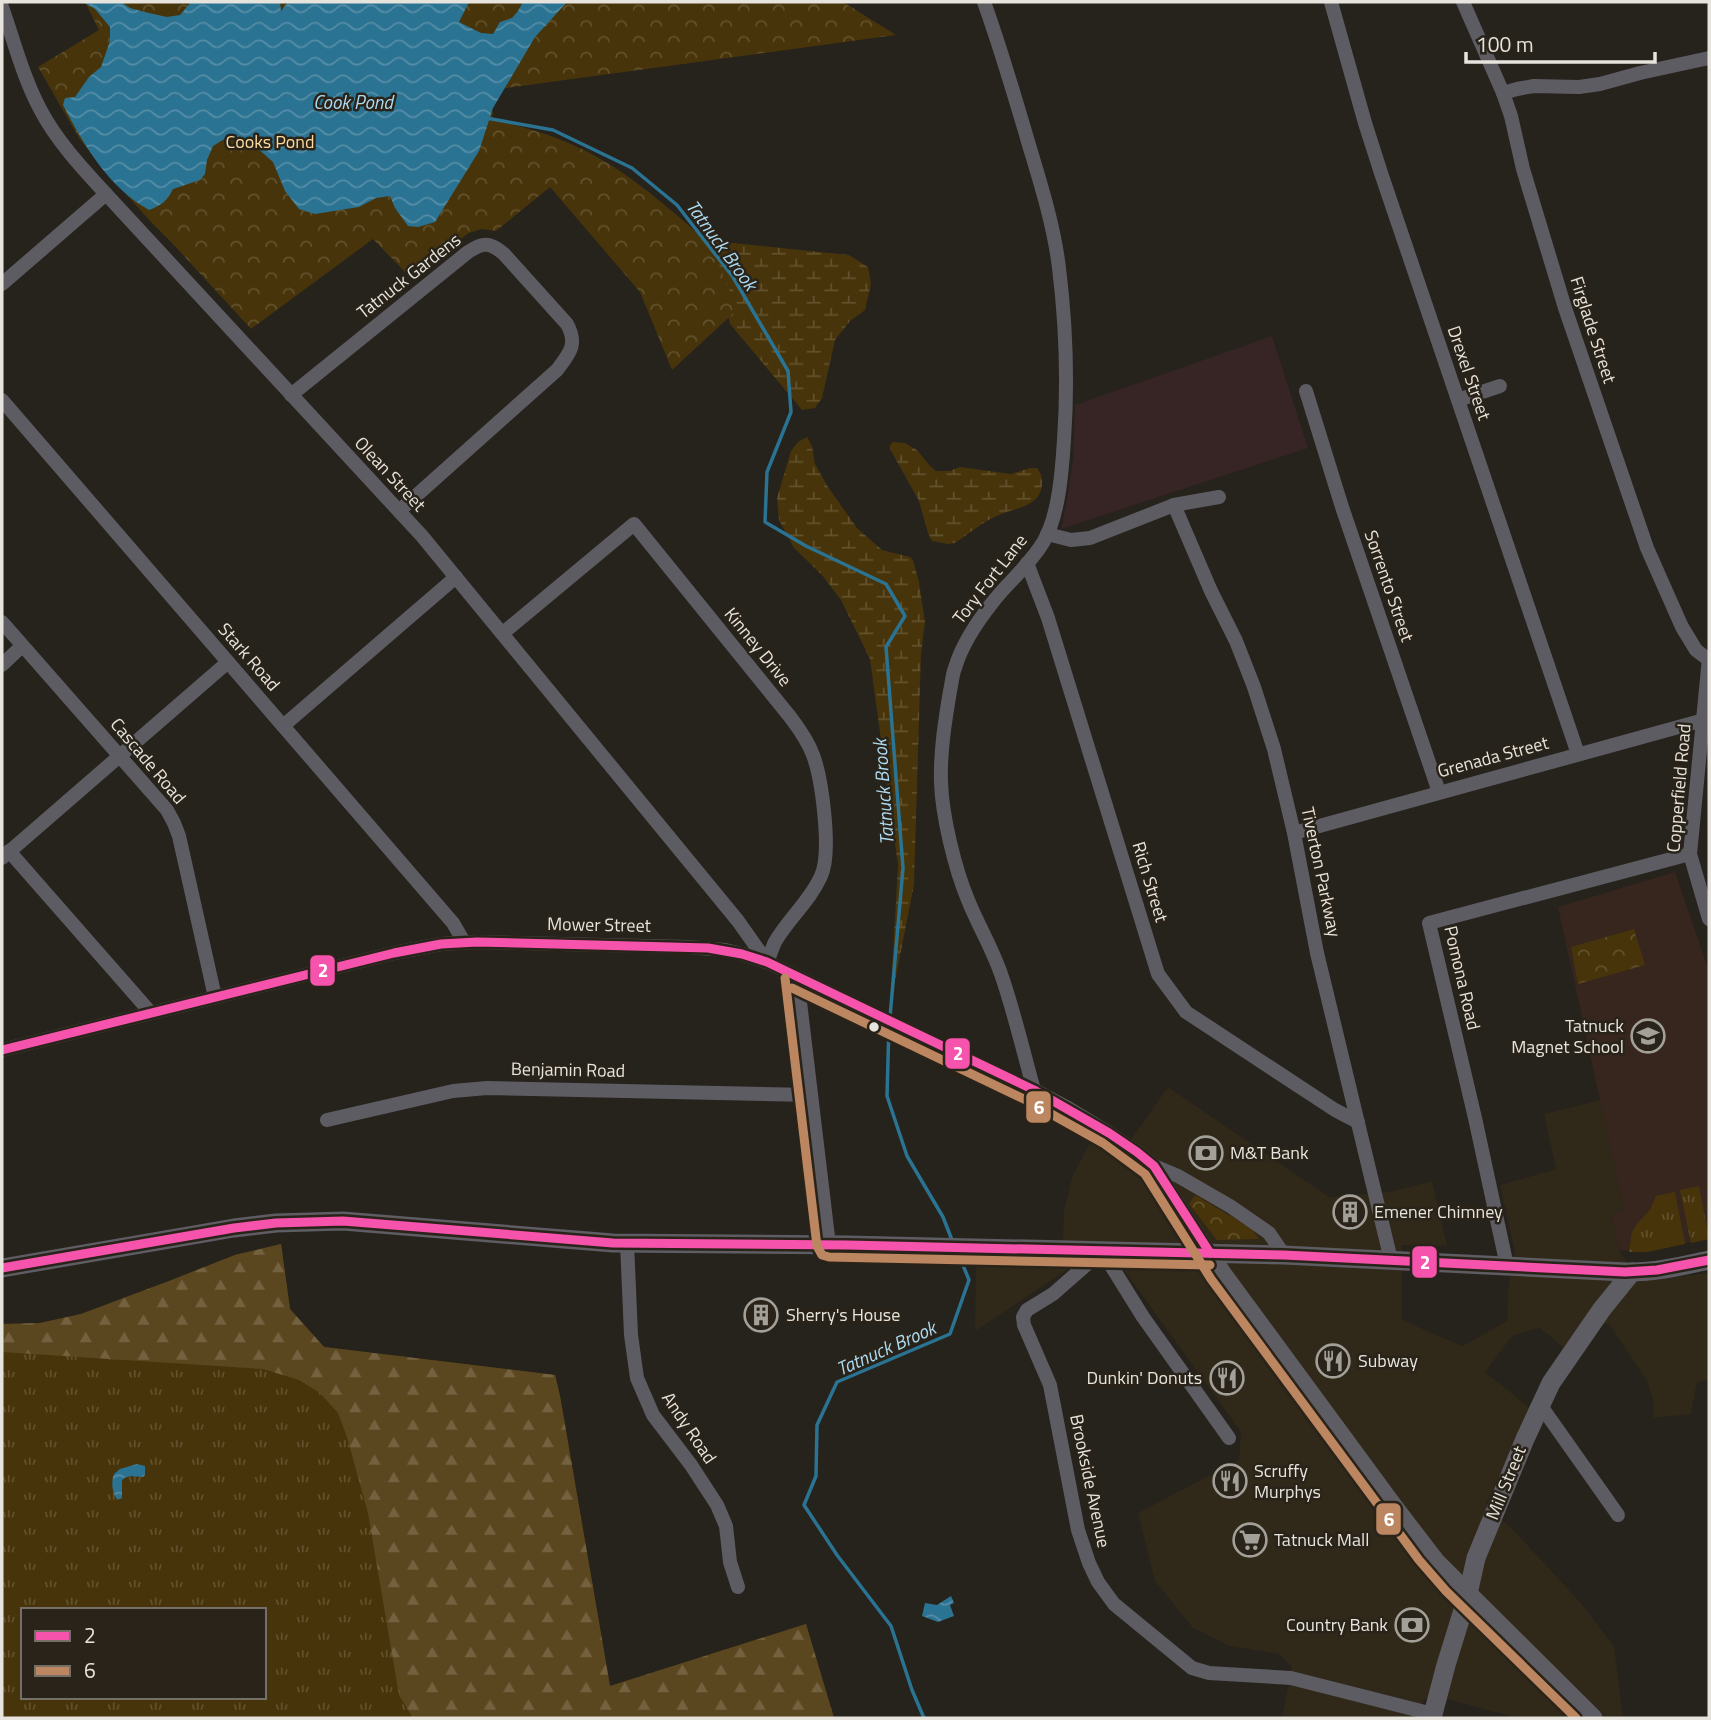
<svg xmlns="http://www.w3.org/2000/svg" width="1711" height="1720" viewBox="0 0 1711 1720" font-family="'Titillium Web',sans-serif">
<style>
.built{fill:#302819}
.industrial{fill:#362524}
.education{fill:#36261e}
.grass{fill:url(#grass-tufts);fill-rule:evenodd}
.forest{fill:url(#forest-firs)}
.wetland{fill:url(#wetland-marsh)}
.park{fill:url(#park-crowns)}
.water{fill:url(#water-waves)}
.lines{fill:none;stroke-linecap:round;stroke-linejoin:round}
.stream{stroke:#2b7392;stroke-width:3.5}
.minor{stroke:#5d5c63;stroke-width:14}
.major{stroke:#5e5d63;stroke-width:19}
.bus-1-casing{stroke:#292319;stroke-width:14}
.bus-2-casing{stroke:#292319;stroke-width:14}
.bus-1{stroke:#f653ac;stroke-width:9}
.bus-2{stroke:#bb8660;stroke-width:9}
.bus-dot{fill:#e7e4dd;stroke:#292319;stroke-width:2.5}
.labels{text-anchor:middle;stroke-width:5;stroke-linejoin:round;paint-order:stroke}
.park-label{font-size:18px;fill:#fcdb9c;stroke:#292319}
.street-label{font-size:18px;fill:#e7e4dd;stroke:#292319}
.poi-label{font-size:18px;fill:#e7e4dd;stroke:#292319;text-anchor:start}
.water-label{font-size:19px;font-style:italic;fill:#acdaf2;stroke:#292319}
.line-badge{stroke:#292319;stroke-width:2.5}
.badge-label{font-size:19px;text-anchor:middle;font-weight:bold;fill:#fff}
</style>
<defs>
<pattern id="grass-tufts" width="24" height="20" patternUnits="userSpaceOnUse" patternTransform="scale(1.75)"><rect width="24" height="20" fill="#47340a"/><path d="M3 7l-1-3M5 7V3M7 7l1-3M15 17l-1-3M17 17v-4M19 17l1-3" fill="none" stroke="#62512d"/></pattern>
<pattern id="forest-firs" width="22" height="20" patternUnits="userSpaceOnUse" patternTransform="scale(1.75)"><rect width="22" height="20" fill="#5b471f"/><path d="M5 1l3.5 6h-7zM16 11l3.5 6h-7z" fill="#73613f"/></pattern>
<pattern id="wetland-marsh" width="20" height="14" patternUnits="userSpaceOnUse" patternTransform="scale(1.75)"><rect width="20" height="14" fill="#47340a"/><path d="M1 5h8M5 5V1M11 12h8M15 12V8" fill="none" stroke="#62512d"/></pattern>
<pattern id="park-crowns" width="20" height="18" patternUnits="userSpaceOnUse" patternTransform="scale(1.75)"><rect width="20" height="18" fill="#47340a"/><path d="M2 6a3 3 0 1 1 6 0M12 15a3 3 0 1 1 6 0" fill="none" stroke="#62512d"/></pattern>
<pattern id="water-waves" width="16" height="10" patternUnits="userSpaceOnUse" patternTransform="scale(1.75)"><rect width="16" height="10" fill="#2b7392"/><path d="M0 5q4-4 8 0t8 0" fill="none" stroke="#548da6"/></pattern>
</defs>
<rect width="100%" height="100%" fill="#26221c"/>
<polygon class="built" points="1168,1087 1329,1197 1390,1192 1432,1181 1447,1246 1402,1245 1402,1320 1462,1346 1507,1321 1508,1291 1515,1252 1500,1185 1556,1169 1544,1114 1601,1100 1624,1211 1611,1214 1619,1250 1639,1282 1709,1273 1709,1380 1697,1382 1691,1414 1653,1418 1654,1404 1647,1381 1609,1324 1585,1323 1565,1349 1540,1328 1513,1335 1485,1372 1531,1409 1486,1504 1519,1536 1581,1603 1614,1646 1623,1718 1517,1718 1451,1700 1424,1699 1416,1718 1282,1718 1292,1667 1279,1654 1230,1646 1192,1627 1155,1581 1138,1513 1239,1460 1241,1432 1124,1270 1070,1268 975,1331 976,1262 1062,1263 1064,1211 1072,1177 1091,1141 1118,1158"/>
<polygon class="industrial" points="1272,336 1308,448 1061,529 1067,500 1073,458 1075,405"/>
<polygon class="education" points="1675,872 1709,971 1709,1238 1647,1252 1619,1250 1611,1214 1624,1210 1558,907"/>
<g class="grass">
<polygon points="1699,1186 1709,1239 1691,1243 1680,1190"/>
<polygon points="1675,1192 1685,1244 1647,1252 1629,1252 1632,1232 1637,1224 1650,1210 1656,1196"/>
<path d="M281,1244L290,1309L324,1347L555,1375L560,1396L610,1686L806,1624L834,1718H2V1324L40,1323L81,1314L169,1281L235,1255ZM23,1610H264V1697H23Z"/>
</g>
<polygon class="forest" points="281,1244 290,1309 324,1347 555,1375 560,1396 610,1686 806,1624 834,1718 413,1718 399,1695 368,1513 347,1437 338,1413 320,1393 299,1380 263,1369 2,1352 2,1324 40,1323 81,1314 169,1281 235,1255"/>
<g class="wetland">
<polygon points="695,239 849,255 868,267 871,284 865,310 850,321 835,340 822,398 815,408 802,410 730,324 726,306"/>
<polygon points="807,437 812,446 815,464 828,487 857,528 882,550 910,557 913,560 919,582 925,622 921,654 914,885 890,1006 898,865 870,659 841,600 822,575 794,548 779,520 777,498 791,451 798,442"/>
<path d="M893,442L905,443L917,450L930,466L936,471H950L960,467L1011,474L1030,468H1037C1041,474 1042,476 1042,483C1042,507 1014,508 997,516C982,522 969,534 955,543L948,544L932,541L928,533L919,501L890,449V445Z"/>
</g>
<g class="park">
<path d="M85,2H843L896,35L499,89L492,110L493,113L492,120C566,135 611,159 668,208C684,221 699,233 711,250C723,268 726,290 739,308L672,370L640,292L550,187L496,231L482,229L469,233L408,275L373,239L251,329L173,244L150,221L101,166L79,138L38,67L99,30Z"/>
<polygon points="1634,929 1645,965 1578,984 1571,947"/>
<polygon points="1195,1195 1252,1229 1259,1239 1217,1240 1189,1204"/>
</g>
<g class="water">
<path d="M83,2H121L130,8L149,13L167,17L180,15L191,2H280L281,11L288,2H469L459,22L481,33L493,34L500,22L512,18L518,11L523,2H567L535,37L493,108L479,151L435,222L418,227L408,226L395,208L390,196L376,198L359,207L315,214L299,209L285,191L273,162L256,147L235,137L226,138L213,146L207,160L205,174L200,180L173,189C167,201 162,205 149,210C109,188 83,144 63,105L65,98L75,97L89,77L101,67L110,41V27L95,9Z"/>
<path d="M137,1464L145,1466V1475L143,1477L131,1476L124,1478L122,1481V1498L120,1499H117C112,1493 111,1481 114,1474L120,1469Z"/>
<polygon points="951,1596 954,1603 950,1605 954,1616 938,1622 922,1616 925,1603 937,1605"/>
</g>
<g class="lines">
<g class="stream">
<polyline points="486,118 553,130 632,168 677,205 733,277 788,371 791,412 767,472 765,522 806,546 886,584 905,616 886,647 903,868 890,1017"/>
<polyline points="889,1024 887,1096 907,1156 943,1217 952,1240"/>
<polyline points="924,1718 912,1690 891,1626 837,1555 804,1505 816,1476 817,1425 837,1382 950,1334 969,1280 958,1253"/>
</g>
<g class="minor">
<path d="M984,2C1001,49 1015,97 1029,145C1041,185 1054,226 1059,268C1066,325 1068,383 1064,440C1062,471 1059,514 1044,541C1030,565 1008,582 992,603C977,622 962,644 955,668C952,675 952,683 950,691C945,721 940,752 941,782C942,816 955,869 968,900C978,925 992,948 1001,974C1014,1011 1023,1051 1034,1090"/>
<polyline points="1331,2 1365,123 1381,173 1578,754"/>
<polyline points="1463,2 1503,93 1511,116 1523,169 1565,308 1647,548 1682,627 1696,650 1709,660"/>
<path d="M2,7C14,41 23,77 40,109C56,140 82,168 106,194L422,536L738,921L767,962"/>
<polyline points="1503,93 1517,89 1534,86 1579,87 1600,84 1640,73 1709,58"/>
<polyline points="2,284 106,194"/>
<polyline points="1306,391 1342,507 1439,792"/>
<path d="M291,395L468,252C483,242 490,242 504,254L567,324C578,344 570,353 557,370L399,511"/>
<polyline points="2,400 453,923 464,942"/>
<polyline points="1458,400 1500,386"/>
<polyline points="1174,505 1211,591 1236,641 1254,687 1274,749 1294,833 1317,953 1391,1260"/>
<polyline points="1047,534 1071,540 1090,538 1174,505 1219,497"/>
<polyline points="1027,563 1048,618 1158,974 1186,1012 1335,1110 1358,1122"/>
<polyline points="2,622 167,810 174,823 179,836 215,997"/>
<path d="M503,633L634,524L791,718C800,730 808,741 813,755C822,779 832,853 821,876C810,901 788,919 775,942C772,948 770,956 767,962"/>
<polyline points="1709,658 1690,854 1709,919"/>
<polyline points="2,665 22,646"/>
<polyline points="283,726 456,577"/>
<polyline points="1294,833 1704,720"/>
<polyline points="9,851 151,1013"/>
<polyline points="2,858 228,662"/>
<polyline points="797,977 829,1245"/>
<polyline points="2,1050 394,953 441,944 477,942 688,947 725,950 742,954 767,962 975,1063 1034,1090 1068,1108 1109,1133 1137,1152 1154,1166 1178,1176 1230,1206 1269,1233 1284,1255"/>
<polyline points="327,1120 453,1091 487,1088 811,1095"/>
<polyline points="1154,1166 1210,1253"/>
<polyline points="627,1243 631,1335 637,1378 653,1415 691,1465 717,1505 726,1526 730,1562 738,1587"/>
<polyline points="1507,1266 1475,1118 1429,923 1690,854"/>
<polyline points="1541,1406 1618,1515"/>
<polyline points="1229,1438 1143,1317 1102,1251 1053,1294 1027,1310 1023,1317 1024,1325 1050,1385 1078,1530 1089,1563 1098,1582 1114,1604 1192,1668 1209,1673 1291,1678 1433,1714"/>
</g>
<g class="major">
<polyline points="1210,1253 1221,1272 1393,1506 1436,1562 1593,1718"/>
<path d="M2,1268L234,1228L276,1223L343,1221L613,1243L848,1245L1284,1255L1625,1272C1654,1273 1682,1266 1709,1260"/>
<polyline points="1432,1718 1446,1665 1468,1594 1476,1558 1525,1439 1551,1383 1602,1309 1632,1272"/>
</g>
<defs>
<g id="bus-1">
<polyline points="2,1050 394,953 441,944 477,942 708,948 742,954 767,962 1034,1090 1109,1133 1137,1152 1154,1166 1210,1253"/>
<polyline points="2,1268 234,1228 276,1223 343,1221 613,1243 848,1245 1284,1255 1625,1272 1657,1270 1709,1260"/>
</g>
<g id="bus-2">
<polyline points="785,978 817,1246 822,1255 829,1257 1210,1265"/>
<polyline points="792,988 1028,1101 1103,1143 1145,1174 1211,1279 1419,1560 1446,1591 1576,1718"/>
</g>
</defs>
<use href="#bus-1" class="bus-1-casing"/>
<use href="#bus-2" class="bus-2-casing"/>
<use href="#bus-1" class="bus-1"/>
<use href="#bus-2" class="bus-2"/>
</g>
<defs>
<symbol id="school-ring" viewBox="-11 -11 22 22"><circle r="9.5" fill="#292319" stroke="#a3a099" stroke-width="1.5"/><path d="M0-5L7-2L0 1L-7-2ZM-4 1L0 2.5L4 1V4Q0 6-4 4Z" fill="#a3a099"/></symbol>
<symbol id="bank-ring" viewBox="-11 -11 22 22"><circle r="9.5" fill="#292319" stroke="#a3a099" stroke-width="1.5"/><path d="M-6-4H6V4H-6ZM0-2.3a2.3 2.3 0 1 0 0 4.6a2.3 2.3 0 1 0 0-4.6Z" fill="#a3a099"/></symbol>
<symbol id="building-ring" viewBox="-11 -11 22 22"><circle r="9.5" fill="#292319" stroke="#a3a099" stroke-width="1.5"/><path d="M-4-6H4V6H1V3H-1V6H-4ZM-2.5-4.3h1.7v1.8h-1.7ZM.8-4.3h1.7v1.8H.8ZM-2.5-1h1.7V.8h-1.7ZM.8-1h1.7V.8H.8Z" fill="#a3a099"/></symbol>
<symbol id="restaurant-ring" viewBox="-11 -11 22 22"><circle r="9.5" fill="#292319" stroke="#a3a099" stroke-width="1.5"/><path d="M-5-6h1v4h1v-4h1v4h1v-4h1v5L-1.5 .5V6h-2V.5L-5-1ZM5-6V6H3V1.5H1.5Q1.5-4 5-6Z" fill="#a3a099"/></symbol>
<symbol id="supermarket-ring" viewBox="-11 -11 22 22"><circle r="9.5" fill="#292319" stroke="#a3a099" stroke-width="1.5"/><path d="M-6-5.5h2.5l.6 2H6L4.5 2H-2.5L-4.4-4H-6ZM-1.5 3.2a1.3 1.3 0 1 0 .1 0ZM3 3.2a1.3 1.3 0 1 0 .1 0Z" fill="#a3a099"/></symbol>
</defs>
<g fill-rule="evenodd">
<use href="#school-ring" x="1629" y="1017" width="38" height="38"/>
<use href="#bank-ring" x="1187" y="1134" width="38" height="38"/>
<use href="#building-ring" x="1331" y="1193" width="38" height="38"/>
<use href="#building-ring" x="742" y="1296" width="38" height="38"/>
<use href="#restaurant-ring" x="1314" y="1342" width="38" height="38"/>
<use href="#restaurant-ring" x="1208" y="1359" width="38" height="38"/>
<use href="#restaurant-ring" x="1211" y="1462" width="38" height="38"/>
<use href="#supermarket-ring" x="1231" y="1521" width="38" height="38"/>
<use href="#bank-ring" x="1393" y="1606" width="38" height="38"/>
</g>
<circle class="bus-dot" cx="874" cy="1027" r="6"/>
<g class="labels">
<g class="park-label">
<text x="270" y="148">Cooks Pond</text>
</g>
<g class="street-label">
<text transform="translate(409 276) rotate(-38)" y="6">Tatnuck Gardens</text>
<text transform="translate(1593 330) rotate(72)" y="6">Firglade Street</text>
<text transform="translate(1469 373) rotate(71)" y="6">Drexel Street</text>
<text transform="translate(390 474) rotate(47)" y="6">Olean Street</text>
<text transform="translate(990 579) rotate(-52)" y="6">Tory Fort Lane</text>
<text transform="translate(1389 586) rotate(71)" y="6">Sorrento Street</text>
<text transform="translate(758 647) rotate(51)" y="6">Kinney Drive</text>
<text transform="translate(249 657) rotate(49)" y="6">Stark Road</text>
<text transform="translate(1493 757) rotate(-15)" y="6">Grenada Street</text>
<text transform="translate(148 761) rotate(50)" y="6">Cascade Road</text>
<text transform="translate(1679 788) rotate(-85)" y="6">Copperfield Road</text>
<text transform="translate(1321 872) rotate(78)" y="6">Tiverton Parkway</text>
<text transform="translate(1150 882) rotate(73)" y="6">Rich Street</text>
<text transform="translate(599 925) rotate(1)" y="6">Mower Street</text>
<text transform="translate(1462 978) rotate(77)" y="6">Pomona Road</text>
<text transform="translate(568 1070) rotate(1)" y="6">Benjamin Road</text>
<text transform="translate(689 1428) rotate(56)" y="6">Andy Road</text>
<text transform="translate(1090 1481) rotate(78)" y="6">Brookside Avenue</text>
<text transform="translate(1506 1483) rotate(-68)" y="6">Mill Street</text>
</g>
<g class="poi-label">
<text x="1624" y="1032" text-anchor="end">Tatnuck<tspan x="1624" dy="21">Magnet School</tspan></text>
<text x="1230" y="1159">M&amp;T Bank</text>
<text x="1374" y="1218">Emener Chimney</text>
<text x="786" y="1321">Sherry's House</text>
<text x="1358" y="1367">Subway</text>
<text x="1202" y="1384" text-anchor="end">Dunkin' Donuts</text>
<text x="1254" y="1477">Scruffy<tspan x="1254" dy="21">Murphys</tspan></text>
<text x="1274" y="1546">Tatnuck Mall</text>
<text x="1388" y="1631" text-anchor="end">Country Bank</text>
</g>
<g class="water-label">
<text x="353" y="109">Cook Pond</text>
<text transform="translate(722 245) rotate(54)" y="7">Tatnuck Brook</text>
<text transform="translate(883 792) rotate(-94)" y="7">Tatnuck Brook</text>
<text transform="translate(886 1348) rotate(-24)" y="7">Tatnuck Brook</text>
</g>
</g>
<g class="line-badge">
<rect x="309" y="954" width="27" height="33" rx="7" fill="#f653ac"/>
<rect x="944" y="1037" width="27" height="33" rx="7" fill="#f653ac"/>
<rect x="1025" y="1090" width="27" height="34" rx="7" fill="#bb8660"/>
<rect x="1411" y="1245" width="27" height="34" rx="7" fill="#f653ac"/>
<rect x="1375" y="1502" width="27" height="34" rx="7" fill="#bb8660"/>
</g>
<g class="badge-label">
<text x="323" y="977">2</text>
<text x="958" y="1060">2</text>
<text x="1039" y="1114">6</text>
<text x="1425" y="1269">2</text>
<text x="1389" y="1526">6</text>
</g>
<rect width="1711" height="1720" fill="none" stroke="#e7e4dd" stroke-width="7"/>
<rect x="21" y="1608" width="245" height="91" fill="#292319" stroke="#757067" stroke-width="2"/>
<rect x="35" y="1631" width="35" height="10" fill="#f653ac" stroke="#757067" stroke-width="2"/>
<text x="84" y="1643" font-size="21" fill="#e7e4dd">2</text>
<rect x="35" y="1666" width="35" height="10" fill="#bb8660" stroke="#757067" stroke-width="2"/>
<text x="84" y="1678" font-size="21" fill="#e7e4dd">6</text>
<path d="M1466 52v10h189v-10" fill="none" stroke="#e7e4dd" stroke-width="3.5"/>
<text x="1476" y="52" font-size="21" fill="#e7e4dd" stroke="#292319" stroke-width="5" paint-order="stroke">100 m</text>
</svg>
